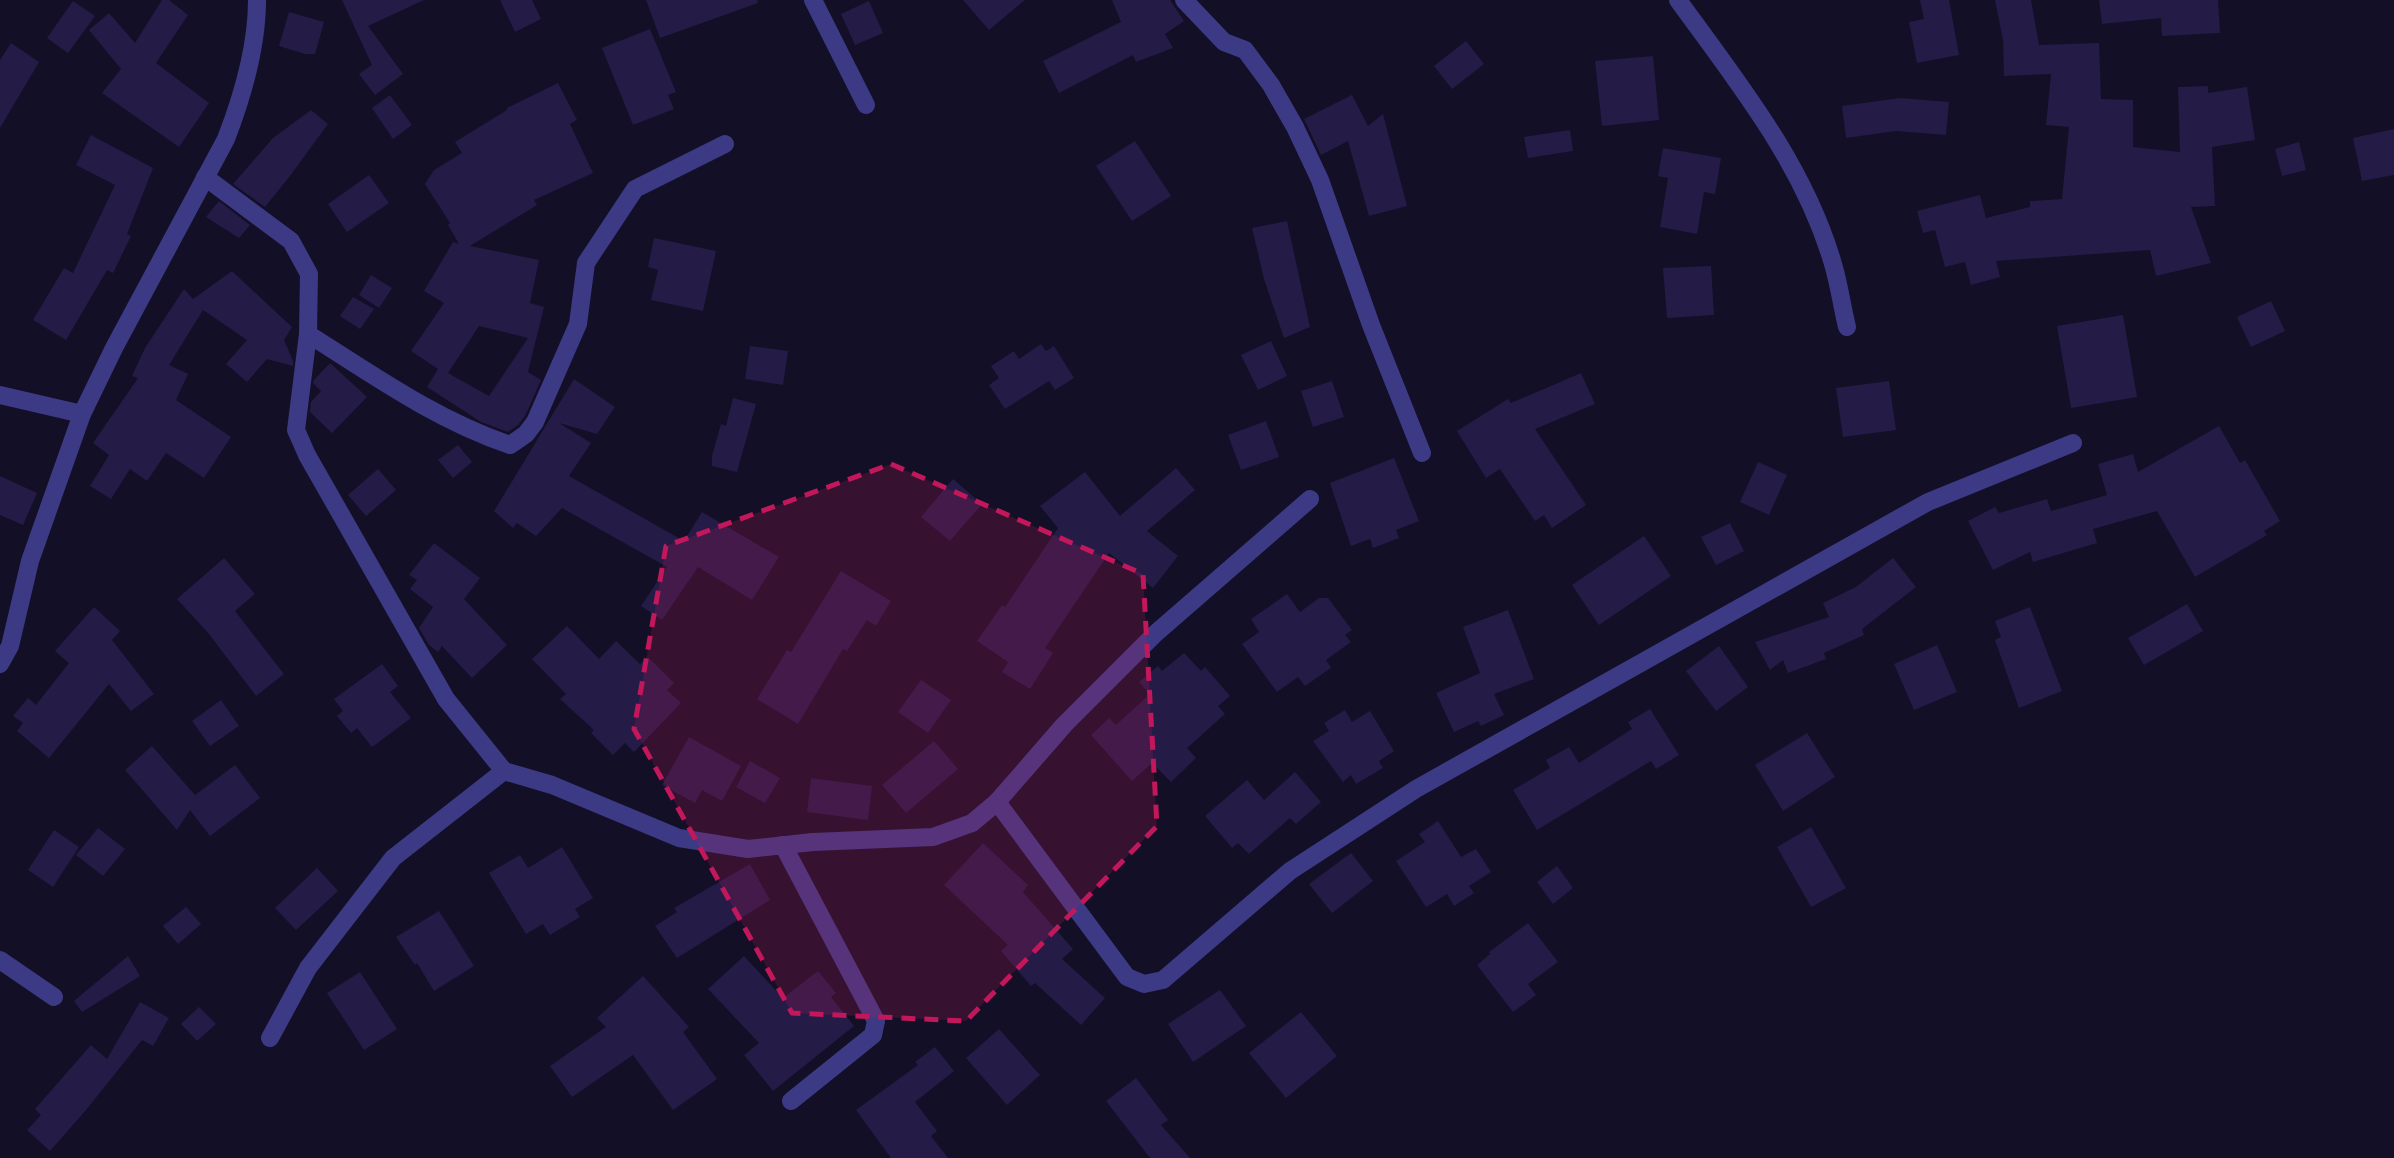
<svg xmlns="http://www.w3.org/2000/svg" width="2394" height="1158" viewBox="0 0 2394 1158" font-family="Montserrat,sans-serif">
<style>
.building{fill:#241b47;fill-rule:evenodd}
.lines{fill:none;stroke-linecap:round;stroke-linejoin:round}
.street{stroke:#3d3a85;stroke-width:18}
.marked{fill:#c2185b;fill-opacity:0.2;stroke:#c2185b;stroke-width:5;stroke-dasharray:14 9;stroke-linejoin:round}
</style>
<rect width="100%" height="100%" fill="#130f26"/>
<g class="building">
<polygon points="162,0 169,0 188,15 156,63 209,103 179,147 102,93 121,69 89,30 109,13 135,43"/>
<polygon points="342,0 424,0 368,26 403,74 375,95 359,74 372,65"/>
<polygon points="500,0 532,0 541,19 515,32"/>
<polygon points="646,0 757,0 758,3 660,38"/>
<polygon points="963,0 1025,0 989,30"/>
<polygon points="1112,0 1170,0 1184,21 1165,34 1173,48 1136,62 1133,55 1059,93 1043,61 1121,22"/>
<polygon points="1920,0 1949,0 1959,55 1917,63 1909,22 1924,19"/>
<polygon points="1995,0 2031,0 2039,45 2099,43 2101,99 2133,100 2133,147 2180,152 2178,87 2208,86 2208,93 2247,87 2255,140 2212,147 2215,206 2191,207 2211,263 2156,276 2150,250 1996,261 2000,277 1971,285 1965,262 1945,267 1935,230 1923,233 1917,211 1980,195 1986,218 2030,207 2030,201 2062,199 2069,127 2046,125 2051,74 2004,76 2003,40"/>
<polygon points="2099,0 2218,0 2220,33 2162,36 2161,18 2102,24"/>
<polygon points="73,1 95,16 68,53 47,38"/>
<polygon points="869,1 883,33 855,45 841,14"/>
<polygon points="289,12 324,22 315,54 305,54 279,46"/>
<polygon points="650,29 676,92 668,95 674,109 633,125 602,48"/>
<polygon points="1466,41 1484,64 1452,89 1434,66"/>
<polygon points="11,43 39,62 0,128 0,60"/>
<polygon points="1653,56 1659,120 1602,126 1595,61"/>
<path d="M558,83L577,120L570,124L593,173L534,200L537,205L470,246L539,260L530,303L544,307L528,372L541,380L525,416L518,425L508,432L481,422L427,387L438,369L411,351L444,303L424,291L453,242L459,244L448,225L450,223L425,184L434,170L462,153L455,142L507,110V108ZM479,326L528,338L489,396L448,373Z"/>
<polygon points="390,95 412,125 393,139 372,108"/>
<polygon points="1352,95 1368,126 1383,114 1407,206 1369,216 1348,141 1321,155 1304,119"/>
<polygon points="1900,98 1949,102 1946,135 1896,131 1846,138 1842,106"/>
<polygon points="311,110 328,124 290,176 265,207 233,184 273,138"/>
<polygon points="2394,129 2394,175 2362,181 2353,138"/>
<polygon points="1570,130 1573,151 1528,158 1524,137"/>
<polygon points="91,135 153,168 127,234 131,236 113,273 107,270 66,340 33,320 64,268 73,273 115,185 76,165"/>
<polygon points="1135,141 1171,196 1132,221 1096,166"/>
<polygon points="2299,142 2306,170 2282,176 2275,149"/>
<polygon points="1663,148 1721,158 1715,194 1704,192 1697,234 1660,227 1668,178 1658,176"/>
<polygon points="369,175 389,203 347,232 328,204"/>
<polygon points="219,201 250,225 239,238 206,217"/>
<polygon points="1287,221 1310,327 1284,338 1264,279 1252,228"/>
<polygon points="654,238 716,251 703,311 651,300 658,270 648,267"/>
<polygon points="1711,266 1714,315 1667,318 1663,268"/>
<polygon points="232,271 292,327 284,340 293,361 293,366 267,359 247,382 226,364 247,340 203,310 169,365 188,374 176,400 231,437 204,478 166,453 147,481 130,469 111,499 90,486 109,455 93,443 138,378 132,376 145,348 184,289 193,299"/>
<polygon points="371,275 392,288 379,308 359,295"/>
<polygon points="353,297 374,309 360,329 340,316"/>
<polygon points="2271,301 2285,331 2251,347 2237,317"/>
<polygon points="2123,315 2137,397 2071,408 2057,326"/>
<polygon points="1271,341 1287,376 1258,390 1241,355"/>
<polygon points="1041,344 1046,351 1054,346 1074,378 1055,390 1049,381 1005,409 989,385 999,378 991,366 1014,351 1019,359"/>
<polygon points="750,346 788,351 783,385 745,379"/>
<polygon points="330,363 367,397 332,433 310,412 311,402 321,391 313,383 314,380"/>
<polygon points="1581,373 1595,404 1535,429 1586,505 1552,528 1544,515 1535,521 1500,469 1486,478 1457,431 1508,399 1511,403"/>
<polygon points="574,379 615,407 597,434 559,423 591,443 569,476 684,541 702,512 779,557 752,600 698,567 662,620 641,606 667,567 562,508 536,536 517,523 513,528 494,511"/>
<polygon points="1332,381 1344,417 1313,427 1301,391"/>
<polygon points="1889,381 1896,430 1843,437 1836,388"/>
<polygon points="733,398 756,404 737,472 712,466 712,456 721,424 726,426"/>
<polygon points="1266,421 1279,457 1241,470 1228,435"/>
<polygon points="2219,426 2240,463 2245,460 2280,521 2264,531 2267,535 2195,577 2157,511 2093,529 2097,543 2033,562 2030,552 1993,570 1968,521 1995,507 1999,513 2047,499 2051,511 2107,495 2098,464 2133,454 2138,472"/>
<polygon points="458,445 472,462 453,478 438,460"/>
<polygon points="1394,458 1419,521 1396,530 1399,538 1373,548 1370,539 1351,546 1330,483"/>
<polygon points="1758,462 1787,475 1769,515 1740,502"/>
<polygon points="1176,468 1195,490 1147,531 1178,556 1153,588 1109,553 1045,648 1053,653 1030,689 1002,672 1008,662 977,641 1002,605 1005,607 1058,528 1040,506 1085,472 1120,516"/>
<polygon points="378,469 396,490 366,516 348,495"/>
<polygon points="0,476 37,493 23,525 0,515"/>
<polygon points="953,479 982,504 950,541 921,517"/>
<polygon points="1730,523 1744,551 1716,565 1701,537"/>
<polygon points="1644,536 1671,576 1599,625 1572,585"/>
<polygon points="434,543 480,578 464,599 507,645 472,678 442,646 438,652 429,645 419,628 433,607 410,589 417,580 409,575"/>
<polygon points="224,558 255,594 235,611 284,674 256,696 209,634 177,599"/>
<polygon points="1893,558 1916,587 1862,629 1864,635 1824,653 1826,659 1788,673 1783,660 1770,670 1755,642 1829,617 1823,603 1856,587"/>
<polygon points="841,571 891,601 876,626 867,620 847,651 843,649 798,724 757,699 787,650 791,652"/>
<polygon points="1287,594 1300,612 1319,598 1328,598 1352,630 1345,635 1351,642 1326,660 1331,668 1305,686 1298,677 1277,692 1242,644 1259,632 1251,619"/>
<polygon points="2187,604 2203,631 2144,665 2128,638"/>
<polygon points="94,607 120,631 112,640 154,694 131,711 109,684 49,758 17,731 23,723 13,716 28,698 36,705 69,663 55,651"/>
<polygon points="2030,607 2062,691 2019,708 1995,640 2001,637 1995,621"/>
<polygon points="1508,610 1534,679 1494,694 1504,715 1481,726 1478,721 1454,732 1436,693 1480,673 1463,627"/>
<polygon points="567,626 599,659 616,641 640,664 648,657 674,683 667,690 681,703 634,752 625,743 613,755 591,733 594,730 560,699 566,694 532,659"/>
<polygon points="1937,645 1957,692 1914,710 1894,664"/>
<polygon points="1719,646 1748,687 1716,711 1686,671"/>
<polygon points="1184,653 1201,671 1205,667 1230,696 1218,706 1225,714 1187,748 1196,758 1171,782 1152,763 1132,781 1091,735 1109,718 1116,725 1150,694 1139,682 1158,666 1162,671"/>
<polygon points="382,664 398,686 390,692 411,718 372,747 357,728 351,733 337,716 343,711 334,699"/>
<polygon points="921,680 951,700 928,733 898,712"/>
<polygon points="221,700 239,726 210,746 192,721"/>
<polygon points="1650,709 1679,755 1656,769 1651,761 1537,830 1513,790 1550,768 1546,760 1569,747 1579,763 1632,729 1628,722"/>
<polygon points="1345,710 1352,722 1370,711 1394,751 1379,761 1383,768 1356,784 1351,775 1343,782 1313,741 1329,731 1324,723"/>
<polygon points="1807,733 1835,777 1783,811 1755,765"/>
<polygon points="689,737 741,766 722,801 702,790 695,803 662,785"/>
<polygon points="934,741 958,769 906,813 882,785"/>
<polygon points="152,746 195,795 235,765 260,798 210,836 190,810 177,830 125,770"/>
<polygon points="750,761 780,778 765,803 736,787"/>
<polygon points="1295,772 1321,802 1296,824 1290,818 1249,854 1238,843 1232,848 1205,816 1247,780 1264,800"/>
<polygon points="811,778 872,786 868,820 807,812"/>
<polygon points="1438,821 1461,857 1476,849 1491,872 1469,886 1474,893 1454,906 1447,894 1426,907 1396,861 1425,842 1419,834"/>
<polygon points="1811,827 1846,888 1811,907 1777,847"/>
<polygon points="98,828 125,849 103,876 76,855"/>
<polygon points="54,830 79,847 53,887 28,870"/>
<polygon points="983,843 1028,885 1023,892 1073,949 1062,959 1105,998 1081,1025 1035,983 1031,986 1001,951 1008,945 944,885"/>
<polygon points="562,847 593,898 575,909 580,917 550,935 543,924 526,934 489,873 520,855 528,868"/>
<polygon points="1351,853 1373,881 1332,913 1309,884"/>
<polygon points="750,864 770,900 677,958 655,926 677,912 674,908"/>
<polygon points="1557,866 1573,888 1553,904 1537,882"/>
<polygon points="317,868 338,891 296,930 275,908"/>
<polygon points="186,907 201,924 178,944 163,926"/>
<polygon points="439,911 474,966 434,991 417,963 415,965 396,937"/>
<polygon points="1528,923 1558,962 1528,984 1536,995 1513,1012 1477,965 1490,954 1489,952"/>
<polygon points="128,956 140,976 82,1012 74,1001"/>
<polygon points="744,956 783,998 818,971 836,993 831,997 854,1026 773,1091 744,1055 759,1043 708,989"/>
<polygon points="360,972 397,1029 364,1050 327,993"/>
<polygon points="643,976 689,1027 683,1032 717,1079 673,1110 633,1055 572,1097 550,1066 606,1027 597,1018"/>
<polygon points="1220,990 1246,1026 1193,1062 1168,1024"/>
<polygon points="140,1002 169,1018 153,1046 142,1040 86,1110 50,1151 27,1130 41,1115 35,1109 91,1045 107,1059"/>
<polygon points="199,1007 216,1024 197,1041 181,1024"/>
<polygon points="1301,1012 1337,1056 1286,1098 1249,1053"/>
<polygon points="999,1029 1040,1075 1007,1105 966,1058"/>
<polygon points="935,1047 954,1071 915,1102 937,1131 931,1136 948,1158 891,1158 856,1110 918,1065 915,1062"/>
<polygon points="1136,1078 1168,1120 1161,1125 1190,1158 1150,1158 1106,1101"/>
</g>
<g class="lines">
<g class="street">
<polyline points="813,0 866,105"/>
<polyline points="1184,0 1224,42 1245,50 1271,85 1295,127 1320,180 1371,325 1422,453"/>
<path d="M1678,0C1738,83 1804,164 1833,264C1839,284 1842,306 1847,327"/>
<polyline points="205,177 291,241 309,274 308,334 296,430 307,455 446,699 504,771 552,785 679,838 748,849 813,842 933,837 972,823 997,802 1064,725 1156,633 1310,499"/>
<path d="M308,334C373,375 436,420 510,445L526,434L535,422L578,324L586,263L635,189L725,144"/>
<polyline points="0,395 82,414"/>
<path d="M0,664L10,646L30,561L82,414L114,348L226,139C243,95 257,48 257,0"/>
<polyline points="997,802 1127,977 1144,984 1163,980 1290,871 1416,789 1928,502 2073,443"/>
<polyline points="783,845 876,1021 873,1035 791,1101"/>
<polyline points="0,960 54,997"/>
<polyline points="270,1038 308,968 393,858 504,771"/>
</g>
</g>
<path class="marked" d="M891,464L1143,574L1157,826L966,1021L792,1013L634,729L666,546Z"/>
</svg>
